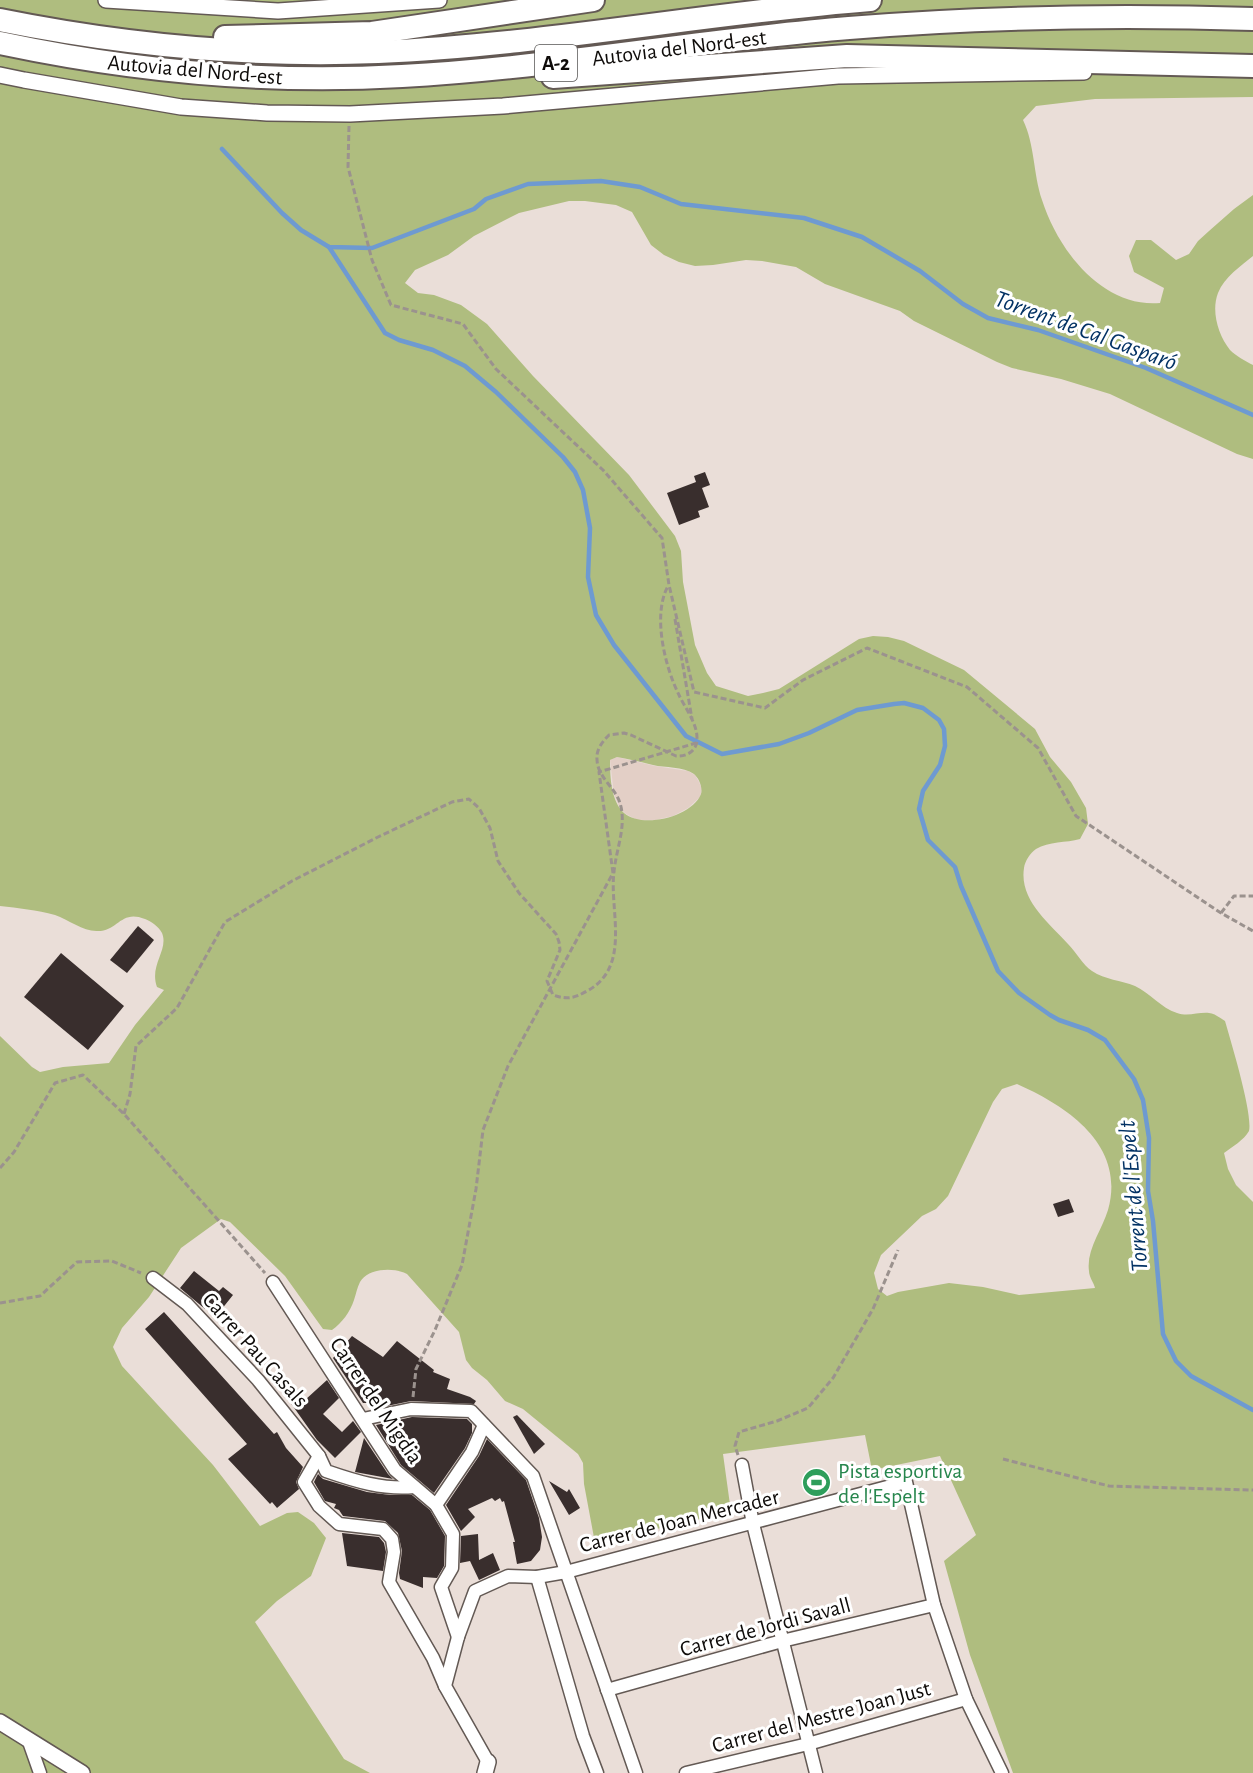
<svg xmlns="http://www.w3.org/2000/svg" width="1253" height="1773" viewBox="0 0 1253 1773" font-family="'Alegreya Sans',sans-serif">
<style>
.built{fill:#e3cfc6}
.green{fill:#afbd7f;fill-rule:evenodd}
.lines{fill:none;stroke-linecap:round;stroke-linejoin:round}
.stream{stroke:#6e9ad1;stroke-width:4.5}
.building{fill:#392e2d}
.minor-casing{stroke:#635954;stroke-width:15}
.tertiary-casing{stroke:#635954;stroke-width:18}
.motorway-casing{stroke:#635954;stroke-width:26}
.path{stroke:#9b928e;stroke-width:3;stroke-dasharray:6 3;stroke-linecap:butt}
.minor{stroke:#fff;stroke-width:12}
.tertiary{stroke:#fff;stroke-width:15}
.motorway{stroke:#fff;stroke-width:22}
.labels{text-anchor:middle;stroke-width:6;stroke-linejoin:round;paint-order:stroke}
.shield{fill:#fff;stroke:#565453;stroke-width:1.5}
.shield-label{font-size:21px;font-weight:bold;fill:#0e0b09}
.street-label{font-size:22px;fill:#0e0b09;stroke:#fff}
.leisure-label{font-size:22px;fill:#27864d;stroke:#fff;text-anchor:start}
.water-label{font-size:24px;font-style:italic;fill:#033264;stroke:#fff}
</style>
<rect width="100%" height="100%" fill="#eaded8"/>
<polygon class="built" points="617,757 655,766 688,771 695,775 699,782 702,789 700,797 688,808 673,816 655,820 637,820 626,814 620,809 614,794 610,760"/>
<path class="green" d="M0,0H1253V97L1095,99L1036,106L1023,120C1035,145 1033,173 1042,200C1058,250 1102,308 1160,303L1164,288L1134,272L1129,256L1136,240H1151L1176,260L1189,254L1198,241L1209,231L1234,209L1253,195V256C1241,266 1224,277 1218,293C1211,311 1218,335 1230,350C1236,356 1245,361 1253,365V459L1237,454L1110,394L1061,379L1012,368L997,362L914,321L900,311L825,284L796,267L762,261L746,260L713,265L695,266L679,262L664,255L651,245L632,212L616,205L585,201H569L519,213L474,236L448,255L415,270L405,283L418,293L434,295L461,305L487,324L533,376L629,475L675,536L681,551L683,582L695,645L707,673L716,686L748,696L763,693L779,689L859,639L873,636L888,637L904,641L964,670L1035,729L1050,757L1071,782L1086,808L1088,824L1080,839C1066,843 1049,841 1036,849C1030,853 1025,861 1024,868C1019,900 1049,923 1068,944C1076,952 1083,965 1092,971C1105,980 1121,980 1135,986C1150,993 1161,1008 1177,1013C1188,1017 1198,1012 1209,1013C1214,1013 1220,1018 1225,1021C1231,1042 1253,1114 1249,1131C1244,1140 1232,1147 1224,1153L1228,1169L1236,1185L1253,1202V1773H1013L970,1655L944,1561L976,1535L940,1456L872,1470L865,1435L723,1454L731,1512L595,1543L584,1484L583,1463L578,1454L523,1409L505,1401L487,1380L472,1368L466,1360L459,1332L407,1274C394,1267 368,1268 360,1282C357,1288 356,1294 354,1300C350,1312 342,1323 332,1330L323,1329L285,1276L230,1222L221,1219L181,1248L149,1297L122,1328L113,1347L122,1366L213,1465L260,1526L287,1513L298,1512L314,1523L326,1538L311,1576L277,1601L255,1622L344,1759L370,1773H0V1036L32,1067L40,1072L63,1067L109,1063L135,1025L164,990L157,987C149,965 169,950 162,933C159,927 151,921 145,919C121,909 118,931 98,931C84,932 69,920 55,915C37,910 18,908 0,906ZM617,757C629,759 641,762 653,765C665,768 683,766 694,774C699,778 703,788 701,794C692,817 642,829 624,813C611,801 610,777 610,760ZM1017,1084C1069,1107 1126,1146 1108,1210C1102,1230 1086,1250 1089,1271C1089,1277 1094,1283 1095,1288L1019,1295L983,1287L949,1283L898,1292L887,1296L878,1289L874,1273L881,1255L922,1216L936,1209L948,1196L993,1102L1002,1089Z"/>
<g class="lines">
<g class="stream">
<polyline points="222,149 282,213 301,230 329,247 372,248 474,209 486,199 528,184 601,181 640,187 681,204 804,218 862,237 920,271 963,304 988,318 1038,330 1146,368 1253,415"/>
<polyline points="329,247 385,333 399,340 433,350 465,366 496,392 563,457 575,472 583,490 590,528 588,577 596,615 614,645 686,736 722,754 779,744 809,733 857,710 894,704 904,703 923,708 939,720 944,729 945,746 940,765 923,791 919,809 928,840 955,867 961,886 998,971 1019,993 1050,1015 1059,1020 1088,1030 1105,1040 1134,1079 1143,1100 1149,1138 1148,1191 1153,1221 1163,1334 1176,1361 1191,1376 1253,1410"/>
</g>
</g>
<g class="building">
<polygon points="705,472 710,485 702,488 709,507 698,511 700,517 679,525 667,493 696,482 694,476"/>
<polygon points="138,926 154,940 127,973 110,960"/>
<polygon points="61,953 124,1006 88,1050 24,997"/>
<polygon points="1069,1199 1074,1212 1058,1217 1053,1204"/>
<polygon points="194,1271 219,1291 223,1287 233,1295 217,1315 207,1307 205,1309 180,1288"/>
<polygon points="164,1312 274,1434 277,1432 286,1448 303,1467 296,1482 299,1489 277,1508 272,1502 270,1504 228,1459 247,1444 145,1329"/>
<polygon points="352,1336 383,1357 397,1341 434,1370 433,1372 450,1379 447,1389 470,1397 476,1401 474,1404 411,1401 377,1408 377,1403 363,1403 333,1358"/>
<polygon points="327,1380 339,1398 323,1414 342,1432 353,1421 361,1432 335,1458 317,1440 285,1395 297,1388 305,1400"/>
<polygon points="517,1415 545,1444 534,1454 513,1417"/>
<polygon points="412,1417 467,1419 472,1424 472,1433 465,1448 434,1493 401,1465 376,1425"/>
<polygon points="364,1438 388,1474 393,1479 355,1472"/>
<polygon points="487,1439 526,1480 539,1518 542,1537 540,1550 531,1561 517,1564 513,1542 515,1542 504,1501 502,1502 500,1498 495,1501 492,1498 468,1509 475,1517 461,1531 446,1505 479,1456"/>
<polygon points="318,1474 323,1479 367,1492 390,1495 412,1495 430,1510 445,1536 444,1566 437,1578 423,1577 423,1588 400,1579 399,1573 402,1551 398,1533 385,1521 343,1516 339,1510 334,1508 336,1504 325,1501 314,1482"/>
<polygon points="549,1481 567,1492 569,1489 580,1508 569,1515"/>
<polygon points="342,1533 379,1537 384,1543 386,1552 383,1571 347,1566"/>
<polygon points="478,1534 479,1560 493,1553 500,1570 479,1580 470,1561 460,1563 461,1536"/>
</g>
<g class="lines">
<defs>
<g id="minor">
<path d="M153,1278L187,1304L258,1380L319,1456L326,1471C355,1481 383,1490 414,1487"/>
<polyline points="273,1282 395,1470 436,1505 453,1534 452,1568 441,1587 458,1637"/>
<polyline points="363,1419 411,1409 471,1411 533,1476 636,1773"/>
<polyline points="319,1456 304,1482 319,1506 339,1524 383,1529 392,1539 394,1552 389,1582 433,1658 445,1686"/>
<polyline points="742,1465 753,1524 816,1773"/>
<polyline points="436,1505 472,1452 484,1425"/>
<polyline points="537,1577 583,1736 597,1773"/>
<polyline points="607,1690 782,1641 934,1605"/>
<polyline points="28,1739 40,1773"/>
<polyline points="488,1762 445,1686 458,1637 475,1591 508,1576 537,1577 566,1572 906,1482 934,1605 966,1699 1002,1773"/>
<polyline points="686,1773 808,1744 966,1699"/>
</g>
<g id="tertiary">
<polyline points="106,0 278,11 439,0"/>
<polyline points="0,75 24,80 181,107 267,113 350,114 503,106 838,76 1084,72"/>
<polyline points="0,1722 82,1773"/>
<polyline points="485,1773 488,1762"/>
</g>
<g id="motorway">
<path d="M0,20C124,45 252,57 378,52C543,45 706,13 870,0"/>
<polyline points="225,37 372,33 593,0"/>
<path d="M0,43C132,71 268,84 402,76C552,68 699,40 849,28C982,17 1119,15 1253,19"/>
<polyline points="553,77 847,56 1253,66"/>
</g>
</defs>
<use href="#minor" class="minor-casing"/>
<use href="#tertiary" class="tertiary-casing"/>
<use href="#motorway" class="motorway-casing"/>
<g class="path">
<polyline points="349,126 348,167 372,260 391,305 463,324 496,369 603,470 662,538 669,585 694,692 765,708 803,680 867,648 967,687 1038,748 1076,816 1221,913 1253,931"/>
<polyline points="675,619 692,719"/>
<polyline points="1221,913 1234,896 1253,896"/>
<path d="M124,1114L130,1094L136,1046L177,1008L225,922L292,881L378,837L452,802L469,799L479,808L490,828L498,861L519,893L556,934L559,942L560,950L547,981L553,995C567,1000 575,998 587,991C632,967 609,910 614,872C616,849 627,826 620,803C615,787 597,777 597,759C596,750 602,742 609,735L624,733L631,735L676,756C687,757 698,750 697,738C697,723 685,708 679,695C665,667 652,615 668,586"/>
<polyline points="0,1168 14,1152 55,1083 83,1075 124,1114 265,1273"/>
<polyline points="0,1303 40,1296 77,1262 112,1261 141,1273"/>
<polyline points="413,1397 416,1369 435,1330 462,1265 476,1189 483,1130 508,1066 613,873 599,772 696,743"/>
<polyline points="738,1455 735,1446 739,1432 777,1421 808,1408 833,1378 873,1309 898,1250"/>
<polyline points="1003,1459 1109,1486 1253,1490"/>
</g>
<use href="#minor" class="minor"/>
<use href="#tertiary" class="tertiary"/>
<use href="#motorway" class="motorway"/>
</g>
<defs>
<symbol id="stadium-disc" viewBox="-11 -11 22 22"><circle r="9.5" fill="#2e9e5b" stroke="#fff"/><path d="M0-5a6.5 5 0 1 0 0 10a6.5 5 0 1 0 0-10ZM-3.5-1.8h7v3.6h-7Z" fill="#fff"/></symbol>
</defs>
<g fill-rule="evenodd">
<use href="#stadium-disc" x="800" y="1466" width="33" height="33"/>
</g>
<g class="labels">
<rect class="shield" x="535" y="45" width="42" height="36" rx="4.5"/>
<g class="shield-label">
<text x="556" y="70">A-2</text>
</g>
<g class="street-label">
<text transform="translate(679 47) rotate(-7)" y="8">Autovia del Nord-est</text>
<text transform="translate(195 69) rotate(5)" y="8">Autovia del Nord-est</text>
<text transform="translate(256 1349) rotate(48)" y="8">Carrer Pau Casals</text>
<text transform="translate(377 1400) rotate(56)" y="8">Carrer del Migdia</text>
<text transform="translate(679 1520) rotate(-14)" y="8">Carrer de Joan Mercader</text>
<text transform="translate(765 1626) rotate(-15)" y="8">Carrer de Jordi Savall</text>
<text transform="translate(821 1716) rotate(-15)" y="8">Carrer del Mestre Joan Just</text>
</g>
<g class="leisure-label">
<text x="838" y="1478">Pista esportiva<tspan x="838" dy="25">de l'Espelt</tspan></text>
</g>
<g class="water-label">
<text transform="translate(1086 330) rotate(20)" y="8">Torrent de Cal Gasparó</text>
<text transform="translate(1133 1196) rotate(-95)" y="8">Torrent de l'Espelt</text>
</g>
</g>
</svg>
